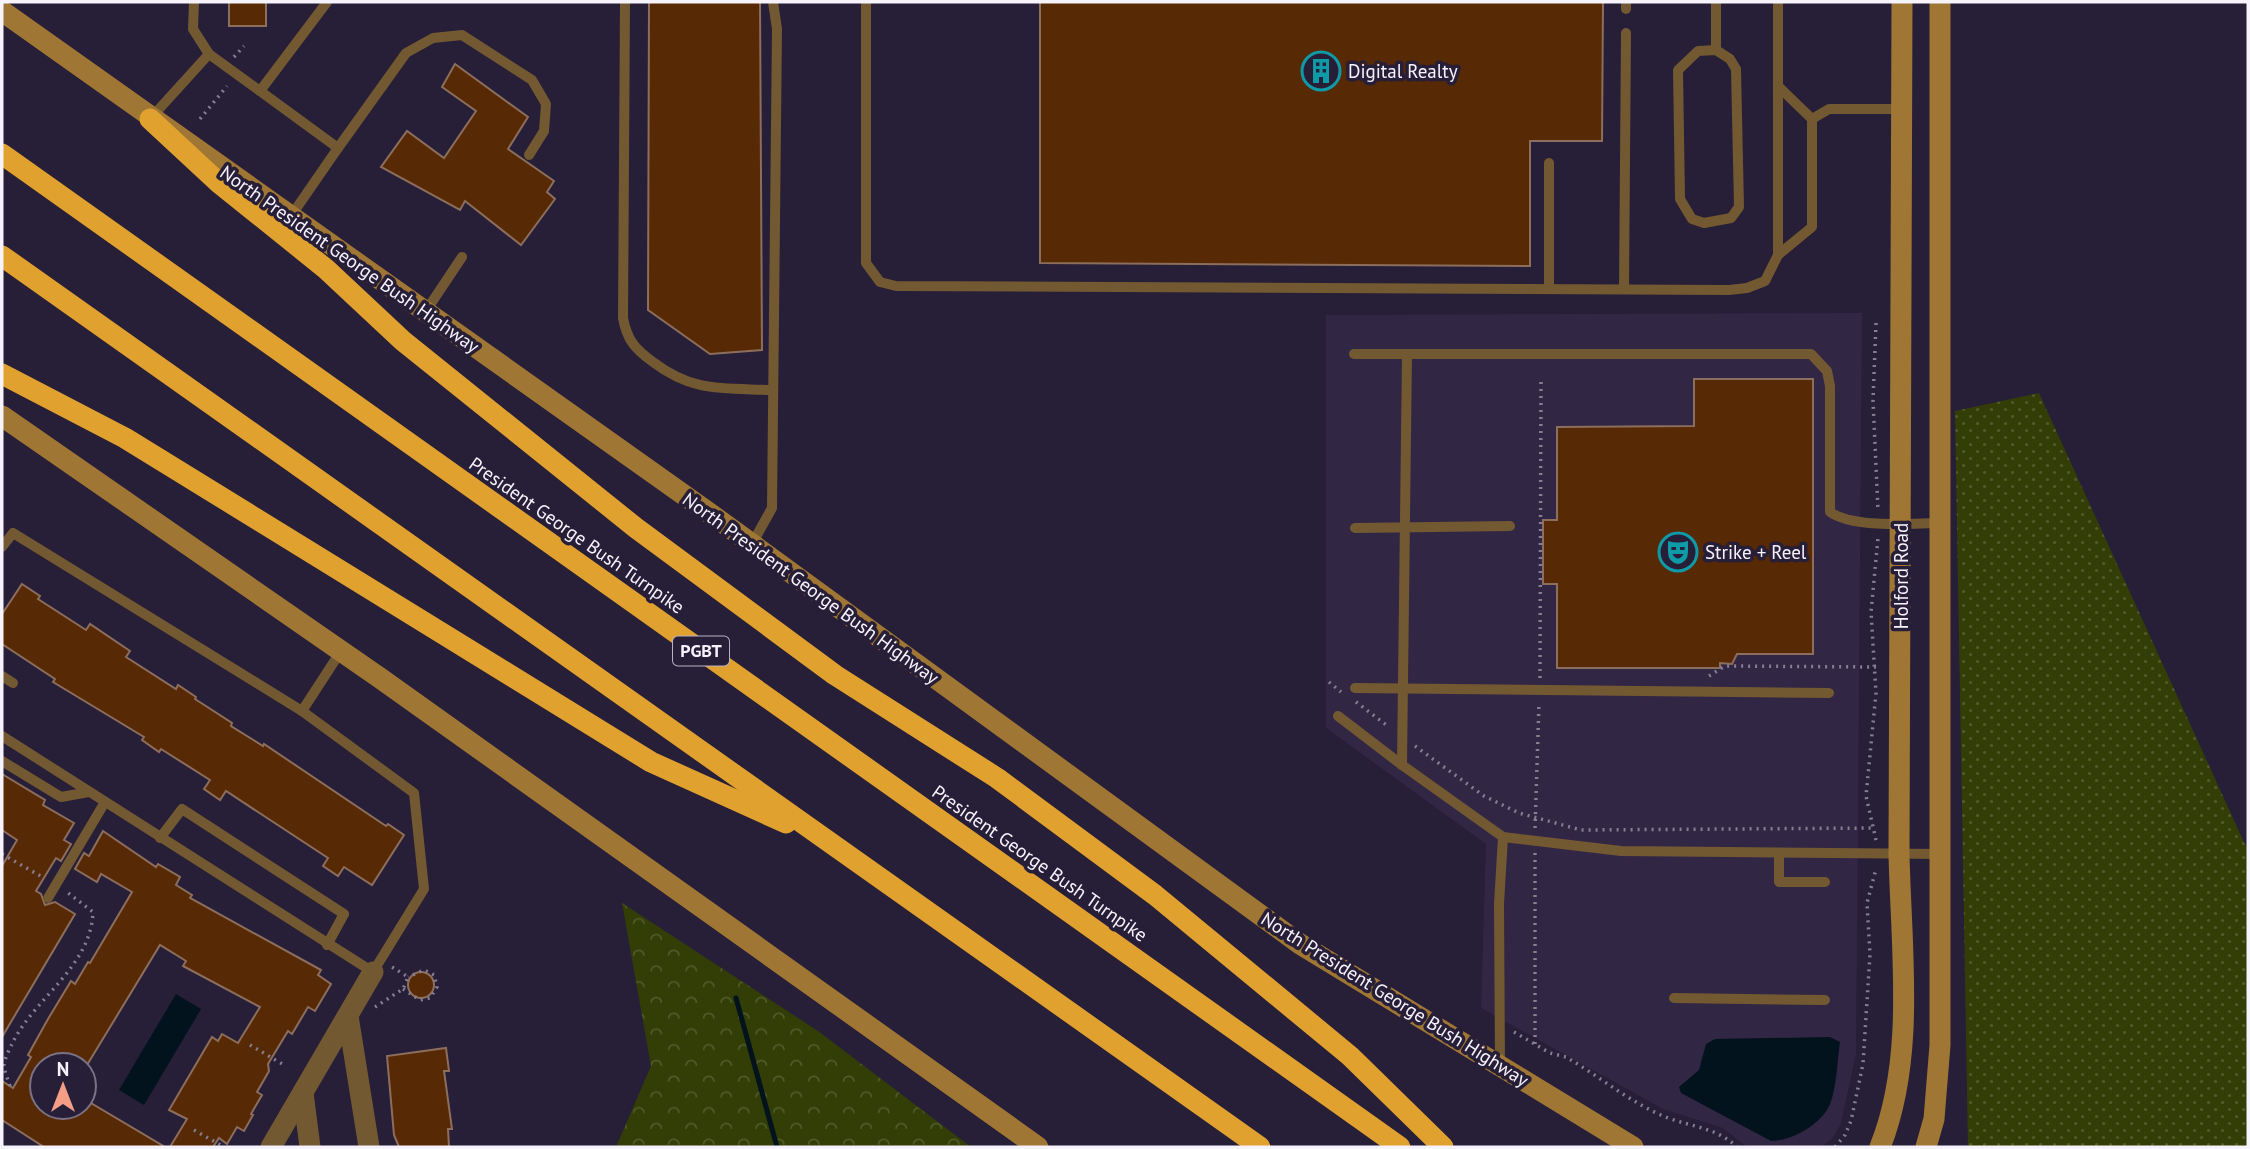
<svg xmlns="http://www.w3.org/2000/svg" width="2250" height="1149" viewBox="0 0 2250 1149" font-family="'PT Sans',sans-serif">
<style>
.built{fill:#322645}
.grass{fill:url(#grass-dots)}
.forest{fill:url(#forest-crowns)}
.water{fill:#02131d}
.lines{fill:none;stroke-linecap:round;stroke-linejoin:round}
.stream{stroke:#02131d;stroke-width:5}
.building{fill:#582905;stroke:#8c6e5c;stroke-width:2}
.path{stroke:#857f91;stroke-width:3.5;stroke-dasharray:2 5;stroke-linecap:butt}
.lane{stroke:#725932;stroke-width:10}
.street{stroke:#725932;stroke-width:21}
.secondary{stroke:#9f7634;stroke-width:21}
.highway{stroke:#e1a12f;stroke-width:21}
.labels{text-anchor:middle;stroke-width:7;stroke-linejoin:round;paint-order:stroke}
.shield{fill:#271e37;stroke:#b8b3c2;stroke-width:2}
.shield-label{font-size:18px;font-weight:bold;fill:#f6f3fd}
.poi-label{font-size:19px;fill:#f6f3fd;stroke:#271e37;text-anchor:start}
.street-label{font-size:19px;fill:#f6f3fd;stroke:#271e37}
</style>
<defs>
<pattern id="grass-dots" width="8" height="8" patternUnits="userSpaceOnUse" patternTransform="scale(1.75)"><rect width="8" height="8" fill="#323e05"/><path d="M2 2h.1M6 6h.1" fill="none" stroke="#505a2a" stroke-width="1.8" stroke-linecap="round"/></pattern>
<pattern id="forest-crowns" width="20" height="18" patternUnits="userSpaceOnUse" patternTransform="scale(1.75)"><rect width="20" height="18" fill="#323e05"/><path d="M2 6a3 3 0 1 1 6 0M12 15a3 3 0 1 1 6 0" fill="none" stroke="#505a2a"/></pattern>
</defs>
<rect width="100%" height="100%" fill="#271e37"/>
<polygon class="built" points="1862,313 1856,1054 1841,1123 1832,1139 1821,1147 1747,1147 1723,1128 1663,1109 1481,1008 1486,844 1326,728 1326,315"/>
<polygon class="grass" points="2039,393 2248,851 2248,1147 1968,1147 1955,411"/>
<polygon class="forest" points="622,903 818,1031 971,1147 616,1147 651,1066"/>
<g class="water">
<polygon points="176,994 201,1009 144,1105 119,1090"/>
<path d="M1830,1037L1840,1042C1837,1061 1837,1086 1830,1104C1822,1124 1792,1141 1771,1141L1681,1093L1679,1087L1699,1070L1706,1044L1715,1039Z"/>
</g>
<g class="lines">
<polyline class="stream" points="736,998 777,1147"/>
</g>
<g class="building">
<rect x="229" y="2" width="37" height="24"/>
<polygon points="649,2 760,2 762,350 710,354 648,310"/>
<polygon points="1040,2 1603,2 1602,141 1530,141 1530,266 1040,263"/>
<polygon points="455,64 528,117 508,149 554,181 547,192 555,199 521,245 465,201 460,210 381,167 407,131 444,158 476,111 442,87"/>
<polygon points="1694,379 1813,379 1813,654 1737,654 1732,664 1720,663 1720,668 1557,668 1557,584 1543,584 1543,520 1557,520 1557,427 1694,426"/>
<polygon points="22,584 40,596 38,599 86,630 90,624 130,651 126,657 176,689 178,685 196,697 195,699 232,723 231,726 263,746 264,744 386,826 388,824 404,835 372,885 344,867 338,876 323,866 328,858 226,791 220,800 204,789 210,780 161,749 159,752 142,740 144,737 53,682 55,679 2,644 2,614"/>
<polygon points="2,774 45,800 43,805 74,823 64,840 71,844 61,861 56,858 36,891 41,894 45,905 55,902 75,914 2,1037 2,866 17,840 2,830"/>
<polygon points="103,831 156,867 158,864 180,877 176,885 192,895 190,898 321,970 318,975 331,984 315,1011 308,1007 292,1034 288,1031 268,1064 269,1071 257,1092 262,1095 251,1114 253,1115 244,1131 237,1127 227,1144 219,1138 213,1147 170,1147 187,1119 169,1110 212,1037 218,1041 222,1034 238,1043 260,1007 183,966 186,961 160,945 87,1065 42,1065 42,1107 84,1107 84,1099 165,1147 44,1147 2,1120 2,1081 13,1088 31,1057 28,1055 48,1019 71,981 75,984 88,962 90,963 132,892 101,874 97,882 75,869 84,853 89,856"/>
<circle cx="421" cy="985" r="13"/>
<polygon points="446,1048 449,1071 444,1071 452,1129 448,1129 449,1147 399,1147 394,1135 387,1056"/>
</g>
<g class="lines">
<g class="path">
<polyline points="234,57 244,46"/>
<polyline points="200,119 227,86"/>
<polyline points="1876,323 1873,400 1878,510"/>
<polyline points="1709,676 1725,666 1876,667"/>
<polyline points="1540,678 1541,381"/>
<polyline points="1329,682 1341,692"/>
<polyline points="1356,702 1389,727"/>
<polyline points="1415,746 1484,796 1519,813 1581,830 1875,828"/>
<polyline points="1535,828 1539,703"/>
<polyline points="1876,840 1866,796 1876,693 1871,612 1878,538"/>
<polyline points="2,854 44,878"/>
<polyline points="403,989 420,1000 430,998 437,987 434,975 424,970 408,977"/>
<polyline points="375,1007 403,989 408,977 392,967"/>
<path d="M1514,1032L1550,1053L1566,1057C1599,1076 1632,1104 1668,1118C1693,1127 1717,1128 1737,1147"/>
<polyline points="1535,1044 1535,853"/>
<polyline points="250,1045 284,1065"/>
<path d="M10,1086C8,1079 4,1071 4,1065C5,1058 9,1050 12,1044C34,998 91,967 93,912L67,892"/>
<polyline points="194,1130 224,1147"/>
<polyline points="1835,1147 1845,1135 1851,1121 1863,1064 1870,954 1867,903 1876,869"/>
</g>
<g class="lane">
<polyline points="194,2 193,29 209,54"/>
<path d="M625,2L623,318C627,340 635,349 653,362C694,393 723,388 772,390"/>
<polyline points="866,2 866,263 880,282 896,286 1729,290 1747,288 1765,281 1778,255 1778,2"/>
<polyline points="1716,2 1716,50"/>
<polyline points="1626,9 1626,2"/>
<polygon points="1716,50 1730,59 1736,69 1739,207 1731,218 1704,223 1692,219 1680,199 1678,70 1698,51"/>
<polyline points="260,91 338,148 291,216"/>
<polyline points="150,119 209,54 260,91 327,2"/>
<polyline points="1812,119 1829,109 1901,109"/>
<polyline points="338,148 406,53 433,38 462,35 532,80 546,104 544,131 529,155"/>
<polyline points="1778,255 1812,227 1812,119 1778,86"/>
<polyline points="1549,289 1549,163"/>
<polyline points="1624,289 1626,33"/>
<polyline points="426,311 462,257"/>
<polyline points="1354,354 1407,354"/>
<polyline points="1355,528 1510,526"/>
<polyline points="752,544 772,508 777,29 773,2"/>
<polyline points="2,547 13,533 302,711"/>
<polyline points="2,676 13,683"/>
<polyline points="1355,688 1829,693"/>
<polyline points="1338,716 1402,765"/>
<polyline points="2,736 373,972 424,889 414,793 302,711 341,651"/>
<polyline points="2,761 61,797 89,792"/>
<polyline points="160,838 182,809 344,914 327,945"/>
<polyline points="1779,854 1779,882 1825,882"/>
<path d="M1941,854L1621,851L1503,837L1402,765L1407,354H1811L1827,371L1830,386V512C1854,529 1912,523 1941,523"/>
<polyline points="48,898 105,802"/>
<polyline points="1674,998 1825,1000"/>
<polyline points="1500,1065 1499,904 1503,837"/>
</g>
<g class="street">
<polyline points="348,1016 369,1147"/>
<polyline points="303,1093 310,1147"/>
<polyline points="271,1147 373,972"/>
</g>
<g class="secondary">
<polyline points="2,11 708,512 1300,944 1633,1147"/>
<polyline points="2,416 380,678 1038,1147"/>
<path d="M1880,1147C1916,1057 1901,949 1899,854L1902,2"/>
<polyline points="1926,1147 1934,1119 1940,1045 1940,2"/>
</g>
<g class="highway">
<polyline points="150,119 219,183 326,269 403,341 636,528 835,675 997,778 1155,895 1350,1056 1443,1147"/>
<polyline points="2,154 1400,1147"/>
<polyline points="2,256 1260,1147"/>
<polyline points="2,374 125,438 651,762 786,823"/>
</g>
</g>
<defs>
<symbol id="building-ring" viewBox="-11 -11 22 22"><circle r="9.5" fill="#271e37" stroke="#0f9aa8" stroke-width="1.5"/><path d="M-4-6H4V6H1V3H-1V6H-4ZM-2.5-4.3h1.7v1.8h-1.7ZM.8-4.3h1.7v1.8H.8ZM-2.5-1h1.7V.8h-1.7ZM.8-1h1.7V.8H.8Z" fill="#0f9aa8"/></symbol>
<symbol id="theatre-ring" viewBox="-11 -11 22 22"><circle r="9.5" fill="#271e37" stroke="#0f9aa8" stroke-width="1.5"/><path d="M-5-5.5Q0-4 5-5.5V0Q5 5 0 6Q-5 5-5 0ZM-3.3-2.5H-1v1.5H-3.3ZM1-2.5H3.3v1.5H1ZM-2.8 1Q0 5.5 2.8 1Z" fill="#0f9aa8"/></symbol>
</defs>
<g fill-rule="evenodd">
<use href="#building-ring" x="1299" y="49" width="44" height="44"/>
<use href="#theatre-ring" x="1656" y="530" width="44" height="44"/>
</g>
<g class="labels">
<rect class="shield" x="673" y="636.5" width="56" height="29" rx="5"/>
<g class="shield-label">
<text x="701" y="657">PGBT</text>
</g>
<g class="poi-label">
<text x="1348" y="78">Digital Realty</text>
<text x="1705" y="559">Strike + Reel</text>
</g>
<g class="street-label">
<text transform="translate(350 259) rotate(35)" y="7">North President George Bush Highway</text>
<text transform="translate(577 535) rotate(35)" y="7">President George Bush Turnpike</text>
<text transform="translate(1901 576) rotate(-90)" y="7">Holford Road</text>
<text transform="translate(811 588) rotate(36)" y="7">North President George Bush Highway</text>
<text transform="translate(1040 863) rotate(35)" y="7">President George Bush Turnpike</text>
<text transform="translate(1395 999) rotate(32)" y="7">North President George Bush Highway</text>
</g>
</g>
<rect width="2250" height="1149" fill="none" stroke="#f6f3fd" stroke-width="7"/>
<g transform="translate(63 1086)"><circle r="33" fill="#271e37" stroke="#7a7386" stroke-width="2"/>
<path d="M0-5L12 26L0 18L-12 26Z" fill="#f49e86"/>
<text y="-10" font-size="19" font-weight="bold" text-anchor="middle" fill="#f6f3fd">N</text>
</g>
</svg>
